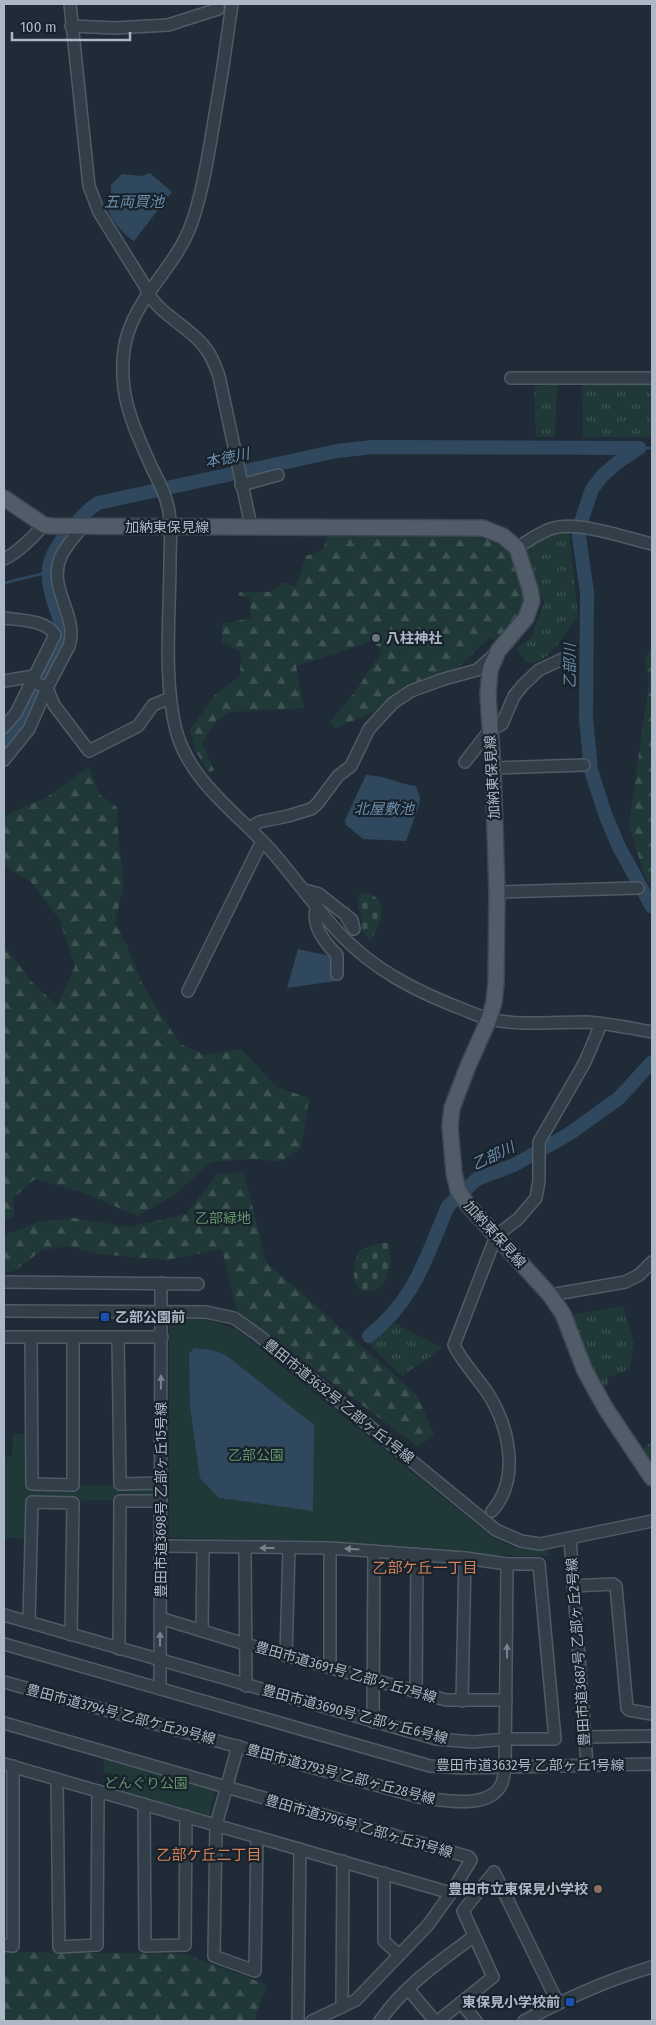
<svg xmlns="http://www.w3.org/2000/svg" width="656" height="2025" viewBox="0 0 656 2025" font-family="'Fira Sans Condensed','Noto Sans JP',sans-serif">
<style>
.grass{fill:url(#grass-tufts)}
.forest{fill:url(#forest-firs)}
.cemetery{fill:url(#cemetery-stones)}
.park{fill:#213838}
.water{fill:#30485e}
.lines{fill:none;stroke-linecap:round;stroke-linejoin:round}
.stream{stroke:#30485e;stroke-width:2.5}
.river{stroke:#30485e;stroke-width:14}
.minor-casing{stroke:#505b66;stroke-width:14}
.major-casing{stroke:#3c4651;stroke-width:18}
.minor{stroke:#323e48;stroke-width:11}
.major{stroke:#505d68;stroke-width:15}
.oneway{fill:#75818d}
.worship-dot{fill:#6b7280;stroke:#18222c;stroke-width:2}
.transit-dot{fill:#1a4fb4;stroke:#18222c;stroke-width:2}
.education-dot{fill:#8d6e63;stroke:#18222c;stroke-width:2}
.labels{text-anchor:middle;stroke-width:4.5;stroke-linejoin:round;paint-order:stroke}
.street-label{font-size:14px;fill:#acb8c5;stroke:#18222c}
.poi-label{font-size:14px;font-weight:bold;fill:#acb8c5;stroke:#18222c;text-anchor:start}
.park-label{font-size:14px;fill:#64966a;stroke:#18222c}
.water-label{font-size:15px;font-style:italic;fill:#6c8daa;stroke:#18222c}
.neighbourhood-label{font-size:15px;fill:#d78156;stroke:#18222c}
</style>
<defs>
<pattern id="grass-tufts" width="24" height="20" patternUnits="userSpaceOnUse" patternTransform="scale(1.25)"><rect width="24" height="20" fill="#213838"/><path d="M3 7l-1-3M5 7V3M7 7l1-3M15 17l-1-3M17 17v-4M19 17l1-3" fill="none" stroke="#3f5353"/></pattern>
<pattern id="forest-firs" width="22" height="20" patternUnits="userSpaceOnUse" patternTransform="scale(1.25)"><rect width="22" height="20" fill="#213838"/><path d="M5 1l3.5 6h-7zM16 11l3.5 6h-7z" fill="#3f5353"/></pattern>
<pattern id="cemetery-stones" width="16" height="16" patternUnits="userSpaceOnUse" patternTransform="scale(1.25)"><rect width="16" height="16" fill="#213838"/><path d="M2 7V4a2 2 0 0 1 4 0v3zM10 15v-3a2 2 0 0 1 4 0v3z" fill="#3f5353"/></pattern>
</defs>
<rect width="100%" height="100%" fill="#1f2c37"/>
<g class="grass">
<polygon points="582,384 652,384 652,437 583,437"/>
<polygon points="557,385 555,437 536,437 534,386"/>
<path d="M569,529L578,618C563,632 550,667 526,662L516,649L531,638L544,603L526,549C539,539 553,533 569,529Z"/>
<polygon points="623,1306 634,1343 629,1370 608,1377 608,1386 599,1388 571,1319 574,1314"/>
<polygon points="394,1323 443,1348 402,1376 368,1343"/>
<polygon points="652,1441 652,1469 640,1451"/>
</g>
<g class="forest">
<polygon points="328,533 483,533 501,540 514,552 526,586 523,615 500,642 489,638 461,665 422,688 389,706 335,728 330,722 355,692 382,651 372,641 296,666 304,708 231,712 217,720 202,743 214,770 209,773 196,752 190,730 214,696 240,676 241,652 222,642 222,624 251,618 250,598 238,595 240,592 270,592 285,583 296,586 306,556 323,550"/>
<polygon points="652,644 652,890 643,871 629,825 649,682 645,661"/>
<polygon points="89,767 99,794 117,807 119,843 124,884 115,922 128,948 143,986 180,1044 205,1055 241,1049 277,1087 309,1098 301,1148 280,1162 255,1159 211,1162 174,1195 138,1216 79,1191 35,1179 14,1197 14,1217 4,1221 4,930 6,948 31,981 57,1006 75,966 59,919 31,882 4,866 4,816 47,797"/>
<polygon points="244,1172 266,1262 417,1395 434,1435 418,1447 237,1311 222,1249 167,1260 98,1254 70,1246 42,1250 14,1271 4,1273 4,1235 39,1222 74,1218 130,1227 186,1214 217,1174"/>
<polygon points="22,1952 185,1954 267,1985 254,2021 4,2021 4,1972 16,1974"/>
</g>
<g class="cemetery">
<path d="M362,892C393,898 382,922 370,941L360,928C366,913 351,907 362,892Z"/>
<path d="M378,1243H388C389,1249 391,1257 391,1263C391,1267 388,1270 387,1274C383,1291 375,1291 360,1291C351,1279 353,1265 359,1251Z"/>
</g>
<g class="park">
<path d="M173,1317L206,1319L236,1329L492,1537C512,1549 524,1550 547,1550L549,1556H516L422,1551L333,1543L169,1537V1320Z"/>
<polygon points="13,1434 26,1434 26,1482 28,1487 114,1485 115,1488 157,1489 154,1498 115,1497 112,1500 75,1501 76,1497 26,1497 26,1538 4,1538 4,1457 12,1457"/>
<polygon points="104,1756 216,1788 209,1816 122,1792 123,1777 103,1772"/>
<polygon points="4,1952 22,1952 16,1974 4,1972"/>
</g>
<g class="water">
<path d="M150,173L172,192L134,241C125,236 106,216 108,204C109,197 112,193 111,185L122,174L142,176Z"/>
<path d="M366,775C384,775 399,784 416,786L420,798L419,805L406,841L363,839L346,825L345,820Z"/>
<polygon points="298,949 330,956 336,981 287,988"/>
<polygon points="194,1348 212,1350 227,1356 314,1425 313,1511 219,1498 200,1478 190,1406 189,1354"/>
</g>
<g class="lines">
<g class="stream">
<polyline points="639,448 652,448"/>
<polyline points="4,583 49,572"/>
</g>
<g class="river">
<polyline points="639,448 618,462 603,475 592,489 581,522 579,537 587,592 586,718 591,770 605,814 619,847 652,907"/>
<path d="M4,744L19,722L62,639C63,628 60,619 56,609C44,572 45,559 70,530C80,520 86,510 98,503L337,451L373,447L639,448"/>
<path d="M369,1336C416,1298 425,1259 448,1206L477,1179L514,1165L569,1134L619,1098L652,1062"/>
</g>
<defs>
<g id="minor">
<path d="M70,4L89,186L99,212L145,286C154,312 186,324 203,345C211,354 215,365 219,376L251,526"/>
<path d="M232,4C226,49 219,94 211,139C206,168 201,197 191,225C174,271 131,300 124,350C118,396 134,428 152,468C159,482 167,497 169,512C172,528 170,545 170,560C170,615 163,678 176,730C189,780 234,811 268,847C294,876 315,908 342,936C375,970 414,990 457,1007C468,1011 478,1016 489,1019C521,1026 553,1022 585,1022C607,1023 630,1028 652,1032"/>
<polyline points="71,26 115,28 168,25 218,9 218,4"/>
<polyline points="511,378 652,378"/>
<polyline points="241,485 278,475"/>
<path d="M517,548C528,541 541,531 554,528C578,521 627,538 652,544"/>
<path d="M4,559C19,552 33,537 44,525"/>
<path d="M4,618C19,620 47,620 55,635L16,713L4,727"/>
<polyline points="34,676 36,683 47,688 54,705 89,751 138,726 153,705 170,698"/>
<polyline points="4,681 34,676"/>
<path d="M4,760L29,729L47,688L69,646C79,617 48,589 60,559C64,547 75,537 82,527"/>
<polyline points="465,762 490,730 502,724 514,696 523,685 539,670 569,656"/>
<polyline points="493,768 584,765"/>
<polyline points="250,828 259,822 288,816 311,809 317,804 338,776 351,766 369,729 393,703 411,691 444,679 477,670 495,654"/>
<polyline points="305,890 319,894 352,920 354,929 344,913"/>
<polyline points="497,892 638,888"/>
<path d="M317,906C310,924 325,943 337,955V974"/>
<polyline points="188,991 262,841"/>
<polyline points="4,1282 198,1284"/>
<polyline points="550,1295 625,1282 639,1275 652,1262"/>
<polyline points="4,1311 206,1312 234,1318 258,1335 496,1530 521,1541 540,1544 652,1521"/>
<polyline points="4,1337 162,1337"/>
<polyline points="31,1337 32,1484 73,1485 73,1337"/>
<polyline points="118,1337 120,1484 161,1483"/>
<path d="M492,1511C521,1478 509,1426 487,1392C476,1376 462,1362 454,1345L496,1236L518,1219L536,1198L539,1181V1142L585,1062L601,1024"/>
<polyline points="570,1539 587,1765"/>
<polyline points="245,1548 246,1686"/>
<polyline points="330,1548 330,1667"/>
<polyline points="573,1586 613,1584 616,1586 627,1708 629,1710 652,1714"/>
<polyline points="4,1615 436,1739 473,1742 506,1739 555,1739 539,1564 507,1564 465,1558 330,1548 161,1546"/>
<polyline points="160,1618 245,1644 446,1700 506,1700"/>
<polyline points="29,1622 32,1502 73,1503 71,1635"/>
<polyline points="202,1630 203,1547"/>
<polyline points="4,1644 430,1766 464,1768 652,1764"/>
<polyline points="119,1649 120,1501 161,1501"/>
<polyline points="286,1656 289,1548"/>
<path d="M4,1682L419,1797C442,1800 490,1811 502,1783C504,1778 504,1772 505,1767L507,1564"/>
<polyline points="160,1689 161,1283"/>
<polyline points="416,1693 417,1554"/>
<polyline points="462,1701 465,1558"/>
<polyline points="373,1722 374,1551"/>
<polyline points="4,1723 469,1857 471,1860 451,1893 428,1925 356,2000 312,2021"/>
<polyline points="585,1737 652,1736"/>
<polyline points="238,1746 216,1825 214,1956 255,1971 257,1837"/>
<polyline points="4,1764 451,1893"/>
<polyline points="57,1779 59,1947 97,1945 98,1791"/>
<polyline points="144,1804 145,1946 185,1945 186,1816"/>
<polyline points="384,1873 384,1941 399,1955"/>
<polyline points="4,1945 13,1946 13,1766"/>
<polyline points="408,1989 435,2021"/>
<polyline points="461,2003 476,2021"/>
<polyline points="342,2007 343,1861"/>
<polyline points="298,2021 300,1849"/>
<path d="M380,2021C404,1986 439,1962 473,1937"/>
<polyline points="438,2021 493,1977 463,1911 494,1872 558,2003"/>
<path d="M524,2021C565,1999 607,1980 652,1967"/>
</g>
<polyline id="major" points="4,498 44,525 52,526 483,528 503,536 517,548 530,589 532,601 526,618 498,651 490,670 488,695 493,768 497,892 496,982 494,1002 489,1019 468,1066 452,1108 450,1126 454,1173 458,1190 467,1204 550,1295 563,1314 585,1371 606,1409 652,1478"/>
</defs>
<use href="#minor" class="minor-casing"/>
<use href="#major" class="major-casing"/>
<use href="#minor" class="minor"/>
<use href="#major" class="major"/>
</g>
<defs><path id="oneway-solid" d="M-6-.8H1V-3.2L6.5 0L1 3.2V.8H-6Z" transform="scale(1.25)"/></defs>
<g class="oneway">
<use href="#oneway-solid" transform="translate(161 1382) rotate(-90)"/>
<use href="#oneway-solid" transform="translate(267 1548) rotate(180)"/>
<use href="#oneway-solid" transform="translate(352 1549) rotate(-176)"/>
<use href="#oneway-solid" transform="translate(160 1639) rotate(-90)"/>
<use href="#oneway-solid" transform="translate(507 1651) rotate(-90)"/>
</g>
<circle class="worship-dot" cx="376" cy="638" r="5"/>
<g class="transit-dot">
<rect x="100" y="1312" width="10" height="10" rx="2.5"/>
<rect x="565" y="1997" width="10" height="10" rx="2.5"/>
</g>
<circle class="education-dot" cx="598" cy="1889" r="5"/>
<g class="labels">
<g class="street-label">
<text x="167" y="532">加納東保見線</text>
<text transform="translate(492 777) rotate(-93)" y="5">加納東保見線</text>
<text transform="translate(495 1234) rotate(48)" y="5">加納東保見線</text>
<text transform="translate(339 1401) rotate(39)" y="5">豊田市道3632号 乙部ヶ丘1号線</text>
<text transform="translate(161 1500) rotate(-90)" y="5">豊田市道3698号 乙部ヶ丘15号線</text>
<text transform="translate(578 1652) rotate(-94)" y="5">豊田市道3687号 乙部ヶ丘2号線</text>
<text transform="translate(346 1672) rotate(16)" y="5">豊田市道3691号 乙部ヶ丘7号線</text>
<text transform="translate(121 1714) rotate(15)" y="5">豊田市道3794号 乙部ケ丘29号線</text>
<text transform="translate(355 1714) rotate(15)" y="5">豊田市道3690号 乙部ヶ丘6号線</text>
<text x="530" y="1770">豊田市道3632号 乙部ヶ丘1号線</text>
<text transform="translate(341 1774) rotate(15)" y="5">豊田市道3793号 乙部ヶ丘28号線</text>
<text transform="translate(359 1826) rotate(16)" y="5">豊田市道3796号 乙部ヶ丘31号線</text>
</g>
<g class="poi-label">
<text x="386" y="643">八柱神社</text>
<text x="115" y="1322">乙部公園前</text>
<text x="588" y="1894" text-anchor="end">豊田市立東保見小学校</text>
<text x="560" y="2007" text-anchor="end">東保見小学校前</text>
</g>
<g class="park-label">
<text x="223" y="1223">乙部緑地</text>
<text x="256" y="1460">乙部公園</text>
<text x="146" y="1788">どんぐり公園</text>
</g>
<g class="water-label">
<text x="134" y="207">五両買池</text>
<text transform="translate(227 458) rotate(-12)" y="5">本徳川</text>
<text transform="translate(570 666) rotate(-90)" y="5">乙部川</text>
<text x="384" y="814">北屋敷池</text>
<text transform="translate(493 1156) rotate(-25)" y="5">乙部川</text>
</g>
<g class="neighbourhood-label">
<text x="425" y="1573">乙部ケ丘一丁目</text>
<text x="209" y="1860">乙部ケ丘二丁目</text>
</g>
</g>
<rect width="656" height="2025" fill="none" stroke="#acb8c5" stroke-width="10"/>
<path d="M12 32v8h118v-8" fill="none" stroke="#acb8c5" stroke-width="2.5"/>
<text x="20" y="32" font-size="15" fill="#acb8c5" stroke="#18222c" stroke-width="4" paint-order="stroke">100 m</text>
</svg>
